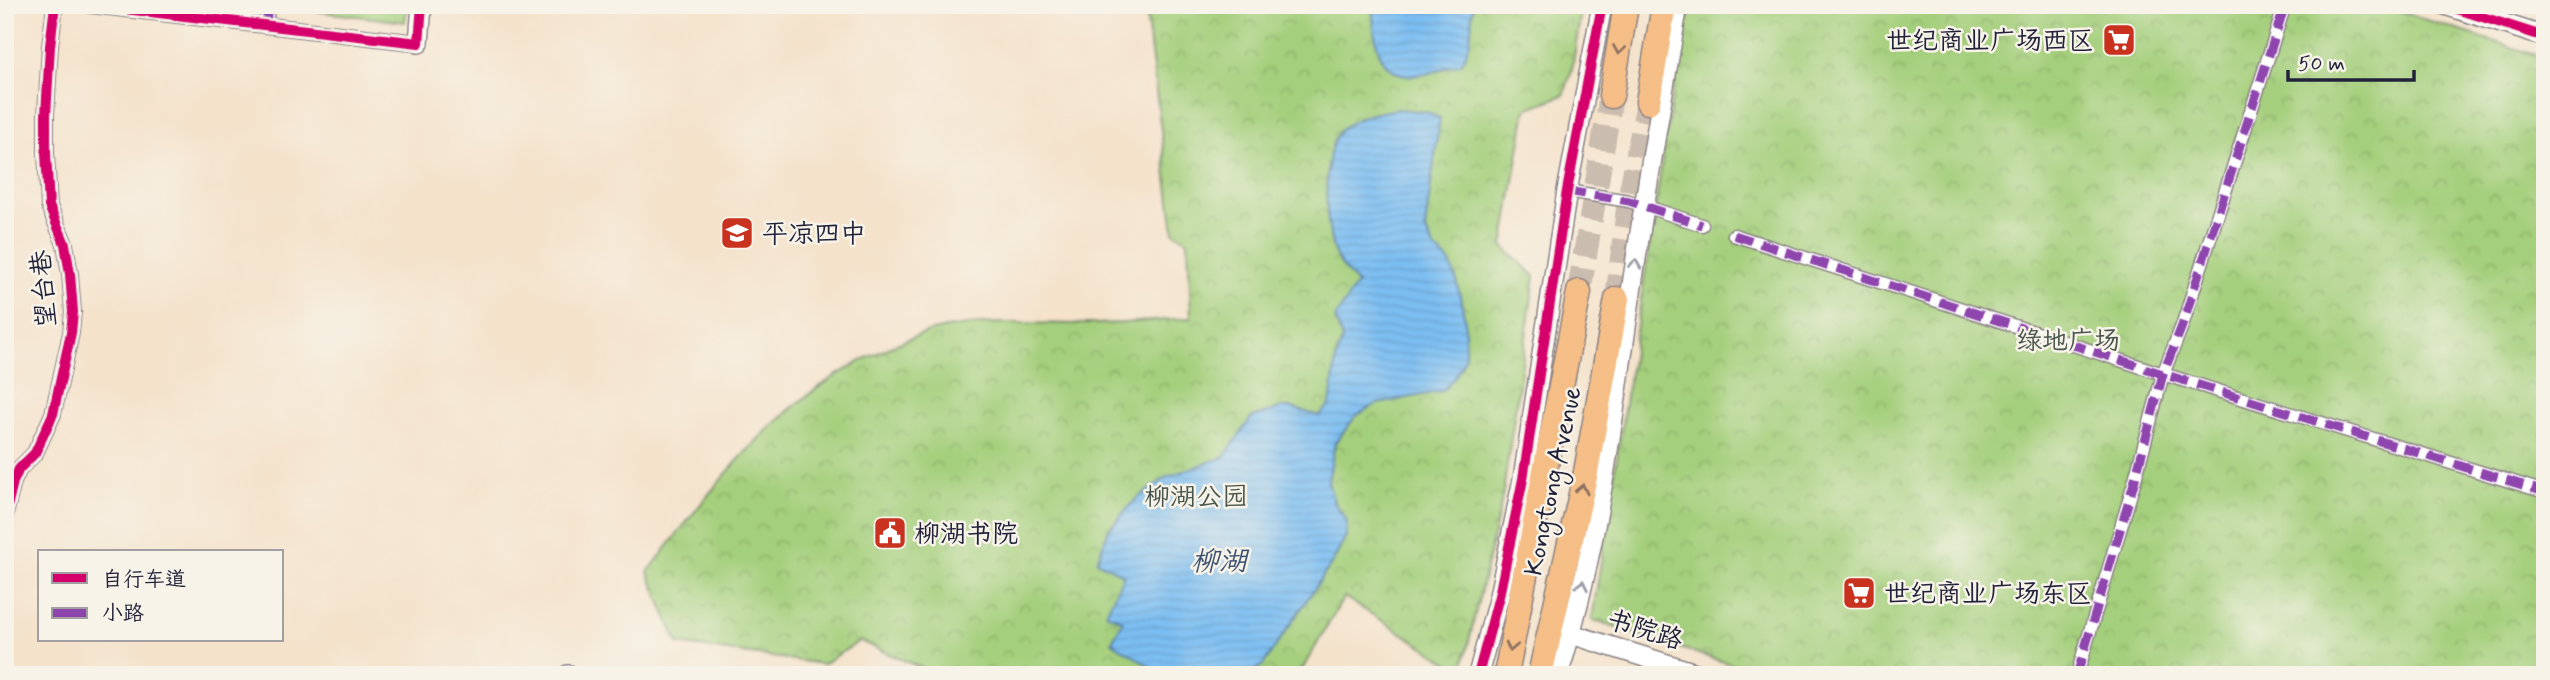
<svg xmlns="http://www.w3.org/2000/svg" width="2550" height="680" viewBox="0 0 2550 680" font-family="Mynerve,'LXGW WenKai TC',sans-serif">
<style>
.park{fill:url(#park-crowns);stroke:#63785b;stroke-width:2}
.water{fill:url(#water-rules);stroke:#4f7096;stroke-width:2}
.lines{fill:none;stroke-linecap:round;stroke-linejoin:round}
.primary-tunnel{stroke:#cabcae;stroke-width:24;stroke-dasharray:24 12;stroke-linecap:butt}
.pedestrian-casing{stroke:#8b8283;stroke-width:15}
.minor-casing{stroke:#8b8283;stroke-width:18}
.tertiary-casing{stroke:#8b8283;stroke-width:22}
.primary-casing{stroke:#8b8283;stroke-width:27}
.pedestrian{stroke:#fff;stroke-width:12}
.minor{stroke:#fff;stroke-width:16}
.tertiary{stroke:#fff;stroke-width:19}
.primary{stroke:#f6be87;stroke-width:24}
.quiet{stroke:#8e44ad;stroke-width:9;stroke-dasharray:18 9;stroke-linecap:butt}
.cycleway-casing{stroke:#f7f3e8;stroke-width:15}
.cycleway{stroke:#d6006c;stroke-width:10}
.oneway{stroke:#8c7061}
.oneway2{stroke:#9c9ca7}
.labels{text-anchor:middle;stroke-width:5;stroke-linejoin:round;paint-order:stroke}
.poi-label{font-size:26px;fill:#22223b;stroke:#f7f3e8;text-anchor:start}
.street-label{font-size:26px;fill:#22223b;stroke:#f7f3e8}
.park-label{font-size:26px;fill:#49564e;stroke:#f7f3e8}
.water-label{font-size:28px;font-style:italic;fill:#3d5172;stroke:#f7f3e8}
</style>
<defs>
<pattern id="park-crowns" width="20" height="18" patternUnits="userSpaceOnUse" patternTransform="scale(1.75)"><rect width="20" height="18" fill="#a4cf7b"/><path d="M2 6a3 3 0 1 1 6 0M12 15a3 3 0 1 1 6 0" fill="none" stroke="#8db16b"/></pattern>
<pattern id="water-rules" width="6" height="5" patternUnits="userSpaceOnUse" patternTransform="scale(1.75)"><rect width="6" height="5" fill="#7cbef2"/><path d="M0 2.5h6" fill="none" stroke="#6ba3d0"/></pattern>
</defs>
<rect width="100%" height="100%" fill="#f7f3e8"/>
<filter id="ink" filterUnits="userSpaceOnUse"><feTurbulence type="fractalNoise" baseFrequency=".0143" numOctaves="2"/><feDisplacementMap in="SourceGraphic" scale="14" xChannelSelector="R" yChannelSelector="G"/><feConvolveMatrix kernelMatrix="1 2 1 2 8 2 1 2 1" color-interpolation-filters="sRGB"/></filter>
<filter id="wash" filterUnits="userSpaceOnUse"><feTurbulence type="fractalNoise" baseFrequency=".00686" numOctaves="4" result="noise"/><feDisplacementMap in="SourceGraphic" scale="28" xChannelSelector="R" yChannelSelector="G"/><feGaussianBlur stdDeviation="1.57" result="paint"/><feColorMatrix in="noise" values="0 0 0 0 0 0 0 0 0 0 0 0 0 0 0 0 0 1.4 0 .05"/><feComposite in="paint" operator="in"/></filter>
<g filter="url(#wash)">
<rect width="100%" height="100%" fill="#f4e2cb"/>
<g class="park">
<polygon points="265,5 407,5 405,22"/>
<path d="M1145,5H1582L1572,69L1564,95L1526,109L1503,247L1535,276L1502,499L1462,671L1344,597L1299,675H937L860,641L823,664L678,644L648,572C717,483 778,397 884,350C907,339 928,330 954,327C999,320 1045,324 1091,324C1124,324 1158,320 1191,318L1188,241L1174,232Z"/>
<polygon points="1686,5 2380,5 2545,58 2545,675 1765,675 1592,620"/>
</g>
<g class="water">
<path d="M1372,5H1473L1470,42L1462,63C1448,66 1433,74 1419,75C1375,80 1375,38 1372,5Z"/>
<path d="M1400,109L1426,112L1440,118L1425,229L1434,247L1450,263L1457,281L1465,320V358L1455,377L1442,391L1377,404L1356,416L1335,443L1328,482L1334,502L1347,521L1346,536L1334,560L1263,665L1249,675H1163L1112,642L1123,621L1106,613L1124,575L1097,561L1109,529L1135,500L1167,477L1224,457L1251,418L1280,408H1292L1319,416L1330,405L1336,359L1342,340L1335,318L1357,284C1350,275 1341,267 1337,258C1324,235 1321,150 1340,131C1356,115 1380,112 1400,109Z"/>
</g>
</g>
<g filter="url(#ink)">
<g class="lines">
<g class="primary-tunnel">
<polyline points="1579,292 1611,96"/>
<polyline points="1617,299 1629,201 1648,102"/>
</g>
<defs>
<g id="pedestrian">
<polyline points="266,25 268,5"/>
<polyline points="1567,191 1629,201 1702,225"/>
<polyline points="1734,235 2163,374 2545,492"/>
<polyline points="2077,675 2134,483 2163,374 2182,326 2285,5"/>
</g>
<g id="minor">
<polyline points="90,5 419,43"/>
<polyline points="5,515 13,482 19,469 35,453 53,414 71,333 73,312 70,274 65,244 49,206 46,153 46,115 50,46 55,5"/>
</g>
<g id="tertiary">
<polyline points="2445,5 2545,37"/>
<polyline points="419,43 422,5"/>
<polyline points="1571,634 1702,675"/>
<polyline points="568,675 569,675"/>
<polyline points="1478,675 1499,596 1523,479 1567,191 1602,5"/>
<path d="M1558,675C1597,553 1612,425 1630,299C1644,201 1661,103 1678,5"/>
</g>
<g id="primary">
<polyline points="1611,96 1626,5"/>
<polyline points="1648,102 1664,5"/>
<polyline points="1506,675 1579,292"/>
<polyline points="1540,675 1586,472 1617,299"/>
</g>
</defs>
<use href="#pedestrian" class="pedestrian-casing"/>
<use href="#minor" class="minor-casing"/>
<use href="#tertiary" class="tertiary-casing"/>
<use href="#primary" class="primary-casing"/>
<use href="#pedestrian" class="pedestrian"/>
<use href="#minor" class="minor"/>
<use href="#tertiary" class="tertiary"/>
<use href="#primary" class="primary"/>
<g class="quiet">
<polyline points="266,25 268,5"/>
<polyline points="1567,191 1629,201 1702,225"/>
<polyline points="1734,235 2163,374 2545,492"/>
<polyline points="2077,675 2134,483 2163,374 2182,326 2285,5"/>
</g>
<defs>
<g id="cycleway">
<polyline points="90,5 419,43 422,5"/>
<polyline points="2445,5 2545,37"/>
<polyline points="5,515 13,482 19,469 35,453 53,414 71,333 73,312 70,274 65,244 49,206 46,153 46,115 50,46 55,5"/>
<polyline points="1478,675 1499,596 1523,479 1567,191 1602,5"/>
</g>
</defs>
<use href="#cycleway" class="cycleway-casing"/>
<use href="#cycleway" class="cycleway"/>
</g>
<defs><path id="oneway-chevron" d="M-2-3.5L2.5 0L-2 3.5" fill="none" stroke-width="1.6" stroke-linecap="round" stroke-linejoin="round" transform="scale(1.75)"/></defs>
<g class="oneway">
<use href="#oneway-chevron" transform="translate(1619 50) rotate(99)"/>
<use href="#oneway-chevron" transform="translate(1582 489) rotate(-77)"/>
<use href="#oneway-chevron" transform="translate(1511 647) rotate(101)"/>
</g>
<g class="oneway2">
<use href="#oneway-chevron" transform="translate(1635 264) rotate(-82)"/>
<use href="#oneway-chevron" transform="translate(1582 585) rotate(-78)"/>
</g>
</g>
<defs>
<symbol id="supermarket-square" viewBox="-11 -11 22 22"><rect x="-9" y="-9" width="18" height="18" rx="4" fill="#c8321e" stroke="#f7f3e8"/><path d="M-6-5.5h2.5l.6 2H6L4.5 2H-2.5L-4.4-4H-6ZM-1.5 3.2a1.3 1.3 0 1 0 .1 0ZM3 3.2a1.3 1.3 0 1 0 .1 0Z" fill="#fff"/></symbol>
<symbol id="school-square" viewBox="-11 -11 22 22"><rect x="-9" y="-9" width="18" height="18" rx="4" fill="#c8321e" stroke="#f7f3e8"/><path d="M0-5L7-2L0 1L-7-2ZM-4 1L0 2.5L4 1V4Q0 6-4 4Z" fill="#fff"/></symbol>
<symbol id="civic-square" viewBox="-11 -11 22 22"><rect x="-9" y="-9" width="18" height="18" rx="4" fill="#c8321e" stroke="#f7f3e8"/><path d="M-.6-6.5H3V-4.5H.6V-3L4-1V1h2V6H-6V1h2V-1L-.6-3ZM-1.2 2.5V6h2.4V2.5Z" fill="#fff"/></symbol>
</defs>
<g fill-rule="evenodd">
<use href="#supermarket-square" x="2100" y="21" width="38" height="38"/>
<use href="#school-square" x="718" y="214" width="38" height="38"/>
<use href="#civic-square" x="871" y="514" width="38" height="38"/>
<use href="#supermarket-square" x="1840" y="574" width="38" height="38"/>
</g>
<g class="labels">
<g class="poi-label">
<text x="2094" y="49" text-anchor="end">世纪商业广场西区</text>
<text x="762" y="242">平凉四中</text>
<text x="914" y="542">柳湖书院</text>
<text x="1884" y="602">世纪商业广场东区</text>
</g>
<g class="street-label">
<text transform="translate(43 289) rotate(-95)" y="9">望台巷</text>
<text transform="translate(1552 481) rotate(-78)" y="9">Kongtong Avenue</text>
<text transform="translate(1645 629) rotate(17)" y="9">书院路</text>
</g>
<g class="park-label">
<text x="2068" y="349">绿地广场</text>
<text x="1196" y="505">柳湖公园</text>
</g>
<g class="water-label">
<text x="1219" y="570">柳湖</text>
</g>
</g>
<rect width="2550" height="680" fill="none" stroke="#f7f3e8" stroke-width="28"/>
<rect x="38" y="550" width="245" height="91" fill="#f7f3e8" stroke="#a29fa3" stroke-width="2"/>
<rect x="52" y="573" width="35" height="10" fill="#d6006c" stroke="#a29fa3" stroke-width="2"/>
<text x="102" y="586" font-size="21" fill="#22223b">自行车道</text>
<rect x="52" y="608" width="35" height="10" fill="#8e44ad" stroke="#a29fa3" stroke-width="2"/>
<text x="102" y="620" font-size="21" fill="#22223b">小路</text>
<path d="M2288 70v10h126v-10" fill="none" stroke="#22223b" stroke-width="3.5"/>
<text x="2298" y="70" font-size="21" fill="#22223b" stroke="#f7f3e8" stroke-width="5" paint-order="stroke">50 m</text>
</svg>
